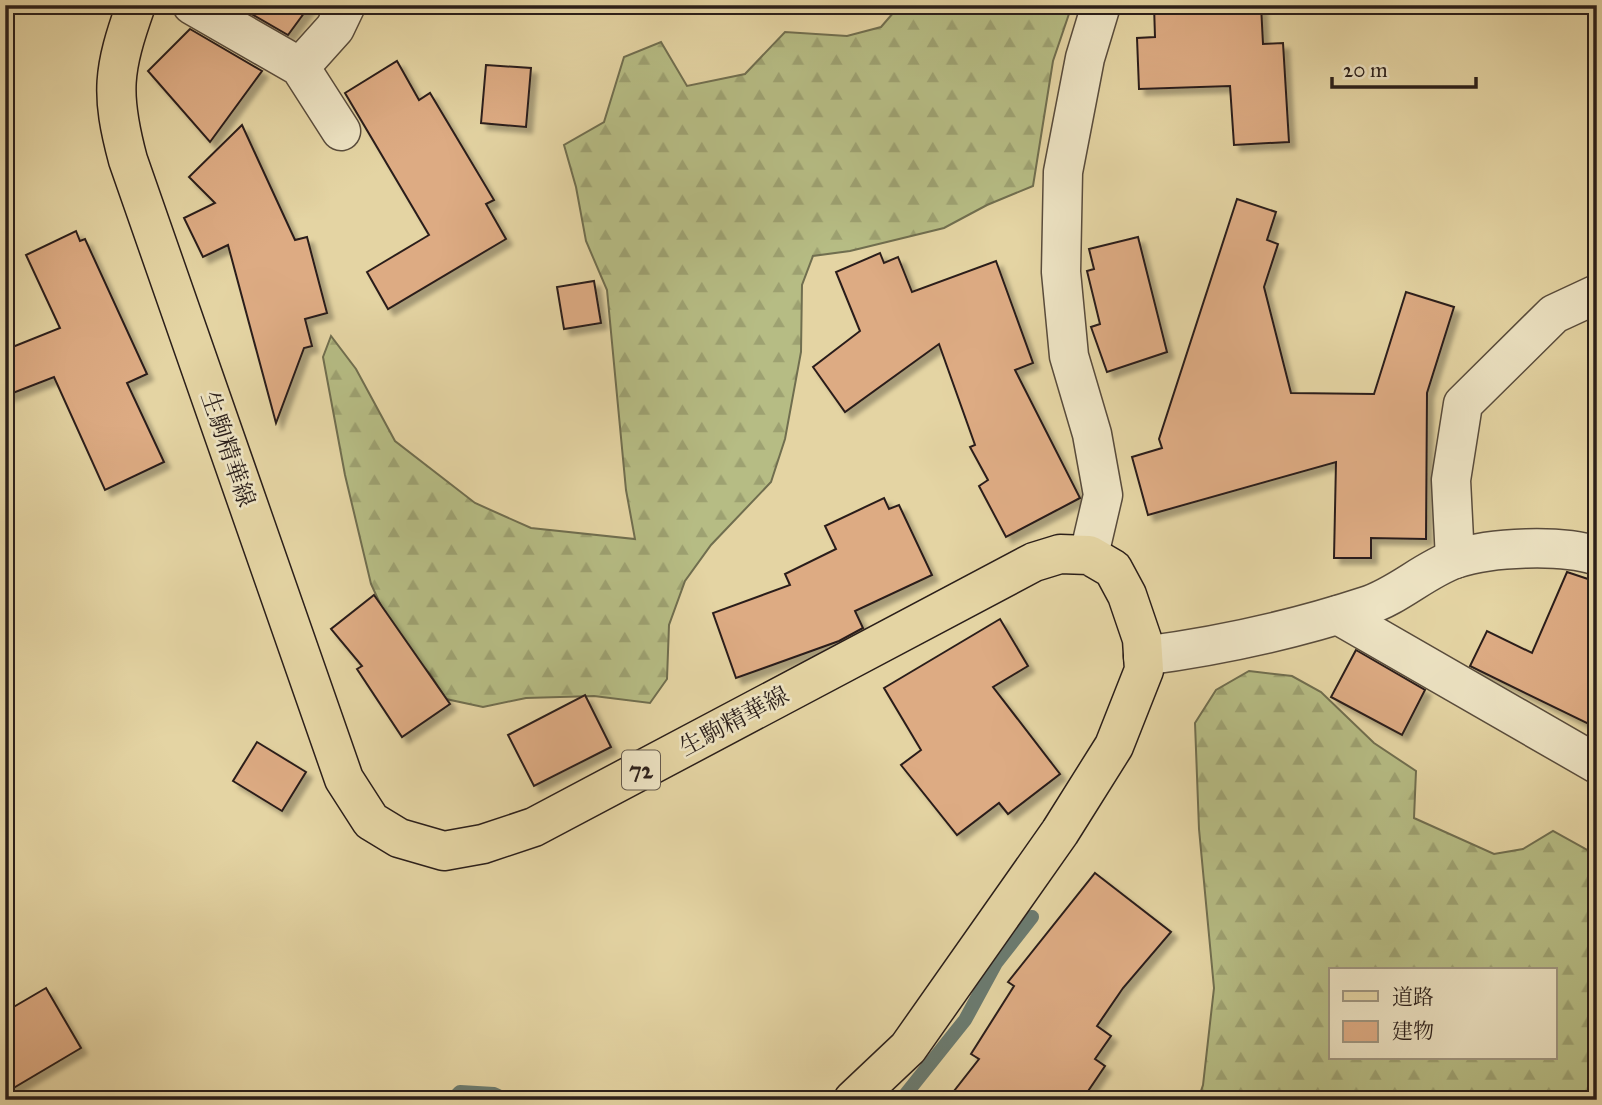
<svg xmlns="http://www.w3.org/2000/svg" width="1602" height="1105" viewBox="0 0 1602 1105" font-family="'IM FELL Great Primer','Noto Serif JP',serif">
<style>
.forest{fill:url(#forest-firs);stroke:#706e4f;stroke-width:2;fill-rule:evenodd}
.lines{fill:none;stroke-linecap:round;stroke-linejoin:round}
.stream{stroke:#6b7b70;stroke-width:14}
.building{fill:#ddab83;stroke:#2b1f1a;stroke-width:2;filter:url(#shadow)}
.minor-casing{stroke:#594c3c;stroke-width:41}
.primary-casing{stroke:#2b1f1a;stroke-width:41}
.minor{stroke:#ede3c3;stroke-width:38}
.primary{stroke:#e4d4a3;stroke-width:38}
.labels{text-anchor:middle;stroke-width:5;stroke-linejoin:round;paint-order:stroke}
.shield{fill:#ede3c3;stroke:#655a4d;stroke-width:2}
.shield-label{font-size:23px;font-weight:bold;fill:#2b1f1a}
.street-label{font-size:24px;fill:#2b1f1a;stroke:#ede3c3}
</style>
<defs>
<pattern id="forest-firs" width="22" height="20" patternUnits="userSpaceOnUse" patternTransform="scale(1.75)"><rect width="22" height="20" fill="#b6bc84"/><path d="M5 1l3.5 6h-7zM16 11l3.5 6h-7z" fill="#9da171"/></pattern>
<filter id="shadow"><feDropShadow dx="6" dy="6" stdDeviation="2" flood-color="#0004"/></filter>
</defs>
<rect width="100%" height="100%" fill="#e4d4a3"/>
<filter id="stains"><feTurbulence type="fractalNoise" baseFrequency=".00286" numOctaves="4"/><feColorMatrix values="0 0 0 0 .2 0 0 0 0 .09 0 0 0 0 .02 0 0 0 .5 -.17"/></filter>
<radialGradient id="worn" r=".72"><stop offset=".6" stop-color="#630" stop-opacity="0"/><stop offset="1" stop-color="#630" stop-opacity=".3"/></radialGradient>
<g class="forest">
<polygon points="900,5 1072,5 1053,61 1033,186 987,205 944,228 850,251 813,256 802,285 801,352 785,439 771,482 711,545 685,581 669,625 667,679 650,703 594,696 526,698 483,707 446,699 430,674 393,632 371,584 345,475 323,357 331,336 356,369 395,441 475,503 531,528 635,539 626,490 607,290 586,241 576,187 564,145 604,122 624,57 661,42 687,86 745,74 785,32 847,36 881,27"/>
<path d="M1249,671L1292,676L1321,692L1374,743L1416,771L1414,818L1494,854L1523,849L1553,831L1589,851L1597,882V1100H1198L1203,1085L1214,988L1199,829L1195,723L1216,690ZM1331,970H1555V1058H1331Z"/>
</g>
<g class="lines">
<g class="stream">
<polyline points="452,1100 460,1092 494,1094 507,1100"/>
<polyline points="901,1100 965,1020 996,963 1032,917"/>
</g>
</g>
<g class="building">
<polygon points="236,5 310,5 288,35"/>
<polygon points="1154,5 1261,5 1263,44 1283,43 1289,142 1234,145 1230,86 1139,89 1137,38 1155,37"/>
<polygon points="190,29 262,71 210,142 148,71"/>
<polygon points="397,61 419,100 430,93 494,200 486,204 506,239 388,309 367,272 429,235 345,93"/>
<polygon points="486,65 531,68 526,127 481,123"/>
<polygon points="242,125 295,240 307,237 327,313 305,319 312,346 304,348 276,423 228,245 203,257 184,218 215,203 189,177"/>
<polygon points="1237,199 1276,212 1267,240 1278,244 1264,287 1291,393 1374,394 1406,292 1454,307 1427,393 1426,539 1371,538 1371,558 1334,558 1336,462 1148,515 1132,457 1162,448 1159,439"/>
<polygon points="76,231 80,241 85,239 147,374 127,383 164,462 105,490 54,377 5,396 5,350 60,328 26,255"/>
<polygon points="1138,237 1167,352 1107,372 1091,327 1100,324 1087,271 1094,269 1089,249"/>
<polygon points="880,253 884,263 898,257 912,292 996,261 1033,363 1015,370 1080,498 1006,537 979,486 988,480 970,447 975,445 939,344 845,412 813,367 860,331 836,272"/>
<polygon points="594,281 601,323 564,329 557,287"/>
<polygon points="884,498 889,509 899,505 932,575 855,611 863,628 839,641 736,678 713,613 790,585 785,574 836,549 825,526"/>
<polygon points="1567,572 1597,582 1597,728 1470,666 1487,631 1532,653"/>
<polygon points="374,595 450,704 402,737 357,669 362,666 331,629"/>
<polygon points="1000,619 1028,666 993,687 1060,774 1008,814 999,803 957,835 901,765 921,750 884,688"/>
<polygon points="1356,650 1425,690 1402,735 1331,697"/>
<polygon points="585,695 611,747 534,786 508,735"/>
<polygon points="257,742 306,772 282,811 233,781"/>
<polygon points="1095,873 1171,932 1123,988 1097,1026 1111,1036 1095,1059 1105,1066 1082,1100 947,1100 979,1059 971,1054 1014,986 1008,982"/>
<polygon points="46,988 81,1048 5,1093 5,1012"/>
</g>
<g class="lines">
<defs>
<g id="minor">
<polyline points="192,5 300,67 341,131"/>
<polyline points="300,67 335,28 346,5"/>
<polyline points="1089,555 1103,495 1092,434 1069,356 1061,272 1063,172 1085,58 1101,5"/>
<polyline points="1455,559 1451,480 1463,404 1554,314 1597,294"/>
<polyline points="1338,615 1597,764"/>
<path d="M1143,656C1219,646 1293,630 1366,606C1398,596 1424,570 1455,559C1491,547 1561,544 1597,556"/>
</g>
<path id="primary" d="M136,5C113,70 110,93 128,160L344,779L371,821L399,838L444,851L483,844L534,827L1034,562L1060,554L1089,555L1113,569L1127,595L1142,639L1144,670L1114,746L1060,832L908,1048L853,1100"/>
</defs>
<use href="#minor" class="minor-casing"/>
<use href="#primary" class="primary-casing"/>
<use href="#minor" class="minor"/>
<use href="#primary" class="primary"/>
</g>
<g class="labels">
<rect class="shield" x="622" y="750.5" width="38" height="39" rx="5"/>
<g class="shield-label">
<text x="641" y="778">72</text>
</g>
<g class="street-label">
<text transform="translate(228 449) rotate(71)" y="8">生駒精華線</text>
<text transform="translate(734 721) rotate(-28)" y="8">生駒精華線</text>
</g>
</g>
<rect width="1602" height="1105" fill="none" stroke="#e4d4a3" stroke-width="28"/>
<rect x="7" y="7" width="1588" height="1091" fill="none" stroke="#2b1f1a" stroke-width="3.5"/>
<rect x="14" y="14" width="1574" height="1077" fill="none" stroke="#2b1f1a" stroke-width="2"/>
<rect x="1329" y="968" width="228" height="91" fill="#ede3c3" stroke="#9f957f" stroke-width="2"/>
<rect x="1343" y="991" width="35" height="10" fill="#e4d4a3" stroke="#9f957f" stroke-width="2"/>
<text x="1392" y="1004" font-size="21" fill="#2b1f1a">道路</text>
<rect x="1343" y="1021" width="35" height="21" fill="#ddab83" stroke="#9f957f" stroke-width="2"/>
<text x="1392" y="1038" font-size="21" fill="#2b1f1a">建物</text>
<path d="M1332 77v10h144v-10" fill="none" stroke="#2b1f1a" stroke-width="3.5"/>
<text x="1343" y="77" font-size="21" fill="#2b1f1a" stroke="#ede3c3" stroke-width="5" paint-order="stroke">20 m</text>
<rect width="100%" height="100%" filter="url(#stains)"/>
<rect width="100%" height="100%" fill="url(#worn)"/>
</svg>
